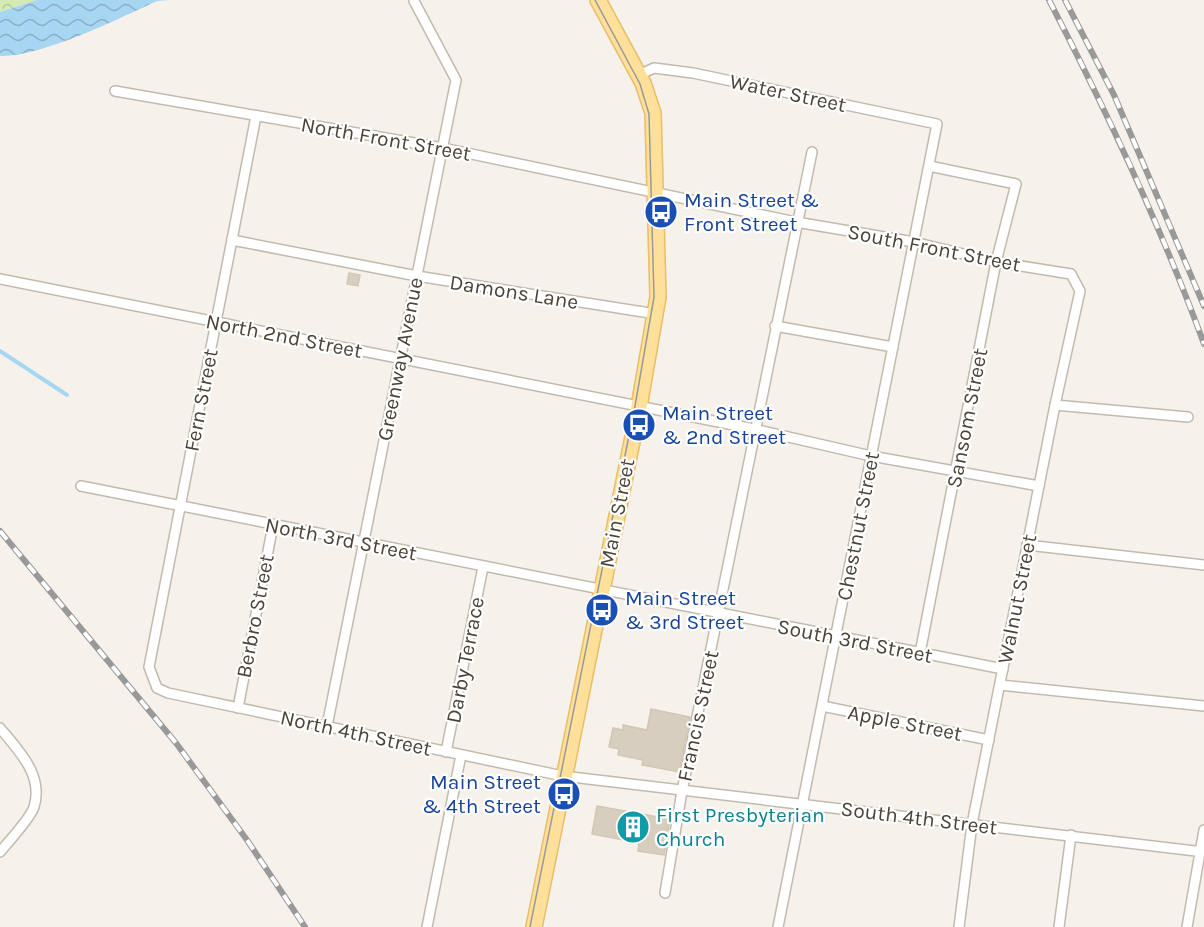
<svg xmlns="http://www.w3.org/2000/svg" width="1204" height="927" viewBox="0 0 1204 927" font-family="Karla,sans-serif">
<style>
.forest{fill:url(#forest-crowns)}
.water{fill:url(#water-waves)}
.lines{fill:none;stroke-linecap:round;stroke-linejoin:round}
.stream{stroke:#a7d6f3;stroke-width:4}
.building{fill:#d8cec0;stroke:#d3c6b3;stroke-width:1.5}
.street-casing{stroke:#c2baad;stroke-width:12}
.primary-casing{stroke:#e8be67;stroke-width:18}
.street{stroke:#fff;stroke-width:9}
.primary{stroke:#ffe09b;stroke-width:15}
.tram{stroke:#999;stroke-width:1.5}
.rail-casing{stroke:#999;stroke-width:6}
.rail{stroke:#fff;stroke-width:4;stroke-dasharray:11;stroke-linecap:butt}
.labels{text-anchor:middle;stroke-width:4.5;stroke-linejoin:round;paint-order:stroke}
.street-label{font-size:21px;fill:#4b4338;stroke:#fff}
.transit-label{font-size:21px;fill:#164399;stroke:#fff;text-anchor:start}
.culture-label{font-size:21px;fill:#0d838f;stroke:#fff;text-anchor:start}
</style>
<defs>
<pattern id="forest-crowns" width="20" height="18" patternUnits="userSpaceOnUse" patternTransform="scale(1.5)"><rect width="20" height="18" fill="#d3ebb3"/><path d="M2 6a3 3 0 1 1 6 0M12 15a3 3 0 1 1 6 0" fill="none" stroke="#b7cb9b"/></pattern>
<pattern id="water-waves" width="16" height="10" patternUnits="userSpaceOnUse" patternTransform="scale(1.5)"><rect width="16" height="10" fill="#a7d6f3"/><path d="M0 5q4-4 8 0t8 0" fill="none" stroke="#8aafc6"/></pattern>
</defs>
<rect width="100%" height="100%" fill="#f6f2eb"/>
<polygon class="forest" points="0,0 37,0 0,12"/>
<path class="water" d="M37,0H169L157,1C118,19 41,57 0,56V12Z"/>
<g class="lines">
<polyline class="stream" points="0,351 67,395"/>
</g>
<g class="building">
<polygon points="349,273 360,275 358,286 347,284"/>
<polygon points="651,709 690,717 679,772 642,765 643,760 618,755 619,749 609,747 613,728 623,730 623,725 647,730"/>
<polygon points="597,806 670,819 664,855 638,851 639,843 592,834"/>
</g>
<g class="lines">
<defs>
<g id="street">
<polyline points="639,75 654,68 693,73 937,124 778,927"/>
<polyline points="115,91 443,148 796,222 914,242 996,262 1071,274 1080,291 1055,405 972,824 959,927"/>
<polyline points="256,116 149,667 157,688 168,693 563,776 1204,852"/>
<polyline points="232,240 417,276 656,314"/>
<polyline points="0,279 754,429 871,456 1039,486"/>
<polyline points="775,326 893,347"/>
<polyline points="1055,405 1188,417"/>
<polyline points="81,486 1003,669"/>
<polyline points="1027,545 1204,565"/>
<polyline points="920,653 996,262 1016,184 929,166"/>
<polyline points="1000,685 1204,706"/>
<polyline points="822,706 989,740"/>
<polyline points="238,708 273,525"/>
<polyline points="327,726 456,80 414,1"/>
<path d="M0,728C18,750 44,775 34,807C30,819 9,841 0,852"/>
<polyline points="446,752 483,567"/>
<polyline points="665,893 682,791 812,152"/>
<polyline points="427,927 461,755"/>
<polyline points="1059,927 1071,835"/>
<polyline points="1187,927 1204,830"/>
</g>
<polyline id="primary" points="534,927 639,407 658,297 653,113 643,83 598,0"/>
</defs>
<use href="#street" class="street-casing"/>
<use href="#primary" class="primary-casing"/>
<use href="#street" class="street"/>
<use href="#primary" class="primary"/>
<polyline class="tram" points="530,927 635,406 654,297 649,114 640,84 595,0"/>
<defs>
<g id="rail">
<path d="M1049,0C1107,112 1161,226 1204,344"/>
<polyline points="1065,0 1114,95 1204,306"/>
<polyline points="0,531 176,743 247,840 305,927"/>
</g>
</defs>
<use href="#rail" class="rail-casing"/>
<use href="#rail" class="rail"/>
</g>
<defs>
<symbol id="bus-disc" viewBox="-11 -11 22 22"><circle r="9.5" fill="#1a4fb4" stroke="#fff"/><path d="M-5-6H5V4H4V6H2V4H-2V6H-4V4H-5ZM-3.5-4V0h7V-4ZM-3.5 1.2v1.5H-2V1.2ZM2 1.2v1.5H3.5V1.2Z" fill="#fff"/></symbol>
<symbol id="building-disc" viewBox="-11 -11 22 22"><circle r="9.5" fill="#0f9aa8" stroke="#fff"/><path d="M-4-6H4V6H1V3H-1V6H-4ZM-2.5-4.3h1.7v1.8h-1.7ZM.8-4.3h1.7v1.8H.8ZM-2.5-1h1.7V.8h-1.7ZM.8-1h1.7V.8H.8Z" fill="#fff"/></symbol>
</defs>
<g fill-rule="evenodd">
<use href="#bus-disc" x="642" y="193" width="38" height="38"/>
<use href="#bus-disc" x="620" y="406" width="38" height="38"/>
<use href="#bus-disc" x="583" y="591" width="38" height="38"/>
<use href="#bus-disc" x="545" y="775" width="38" height="38"/>
<use href="#building-disc" x="614" y="808" width="38" height="38"/>
</g>
<g class="labels">
<g class="street-label">
<text transform="translate(788 93) rotate(12)" y="7">Water Street</text>
<text transform="translate(386 139) rotate(10)" y="7">North Front Street</text>
<text transform="translate(934 248) rotate(11)" y="7">South Front Street</text>
<text transform="translate(514 292) rotate(9)" y="7">Damons Lane</text>
<text transform="translate(284 336) rotate(11)" y="7">North 2nd Street</text>
<text transform="translate(400 359) rotate(-79)" y="7">Greenway Avenue</text>
<text transform="translate(201 400) rotate(-79)" y="7">Fern Street</text>
<text transform="translate(967 418) rotate(-79)" y="7">Sansom Street</text>
<text transform="translate(617 513) rotate(-79)" y="7">Main Street</text>
<text transform="translate(858 526) rotate(-79)" y="7">Chestnut Street</text>
<text transform="translate(341 539) rotate(11)" y="7">North 3rd Street</text>
<text transform="translate(1017 599) rotate(-79)" y="7">Walnut Street</text>
<text transform="translate(255 616) rotate(-79)" y="7">Berbro Street</text>
<text transform="translate(855 641) rotate(11)" y="7">South 3rd Street</text>
<text transform="translate(465 660) rotate(-79)" y="7">Darby Terrace</text>
<text transform="translate(698 716) rotate(-78)" y="7">Francis Street</text>
<text transform="translate(905 723) rotate(11)" y="7">Apple Street</text>
<text transform="translate(356 733) rotate(12)" y="7">North 4th Street</text>
<text transform="translate(919 818) rotate(7)" y="7">South 4th Street</text>
</g>
<g class="transit-label">
<text x="684" y="207">Main Street &amp;<tspan x="684" dy="24">Front Street</tspan></text>
<text x="662" y="420">Main Street<tspan x="662" dy="24">&amp; 2nd Street</tspan></text>
<text x="625" y="605">Main Street<tspan x="625" dy="24">&amp; 3rd Street</tspan></text>
<text x="541" y="789" text-anchor="end">Main Street<tspan x="541" dy="24">&amp; 4th Street</tspan></text>
</g>
<g class="culture-label">
<text x="656" y="822">First Presbyterian<tspan x="656" dy="24">Church</tspan></text>
</g>
</g>
</svg>
